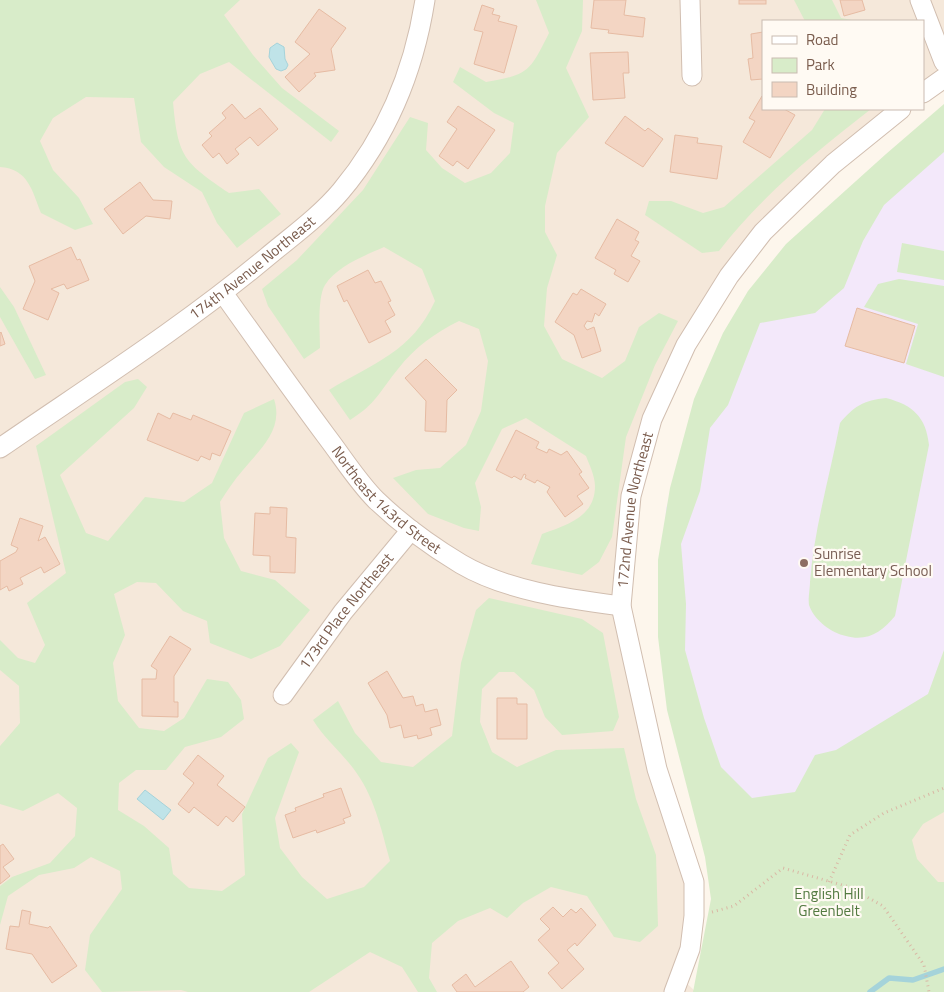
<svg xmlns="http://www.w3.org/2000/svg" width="944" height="992" viewBox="0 0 944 992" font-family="'Titillium Web',sans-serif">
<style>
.residential{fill:#f5e8da}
.education{fill:#f3e8fa}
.green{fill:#d8ecc9}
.water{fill:#bfe3e8;stroke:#a5d3da}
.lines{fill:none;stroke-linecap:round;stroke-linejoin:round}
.stream{stroke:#a5d3da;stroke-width:5.5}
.building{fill:#f3d5c3;stroke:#e6bba3}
.street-casing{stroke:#d1beb0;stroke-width:21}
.path{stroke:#d9b8a5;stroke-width:3;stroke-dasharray:1 4;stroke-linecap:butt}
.street{stroke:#fff;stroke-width:19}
.education-dot{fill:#8d6e63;stroke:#fffaf3;stroke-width:2}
.labels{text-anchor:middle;stroke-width:4.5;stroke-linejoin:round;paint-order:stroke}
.street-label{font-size:15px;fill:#7a5c4d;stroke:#fffaf3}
.education-label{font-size:15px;fill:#785e54;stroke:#fffaf3;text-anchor:start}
.park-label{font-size:15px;fill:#537a41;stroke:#fffaf3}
</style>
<rect width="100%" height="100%" fill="#fdf6ec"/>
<g class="residential">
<polygon points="197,0 944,0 944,78 923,93 923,21 763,21 763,109 901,109 763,232 652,419 621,606 694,882 680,977 696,992 0,992 0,142"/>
<polygon points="944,803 944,913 892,838"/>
</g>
<polygon class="education" points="944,131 944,694 714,893 661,617 666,508 695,428 737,337"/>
<g class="green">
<path d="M0,0H240L224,15L253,55L282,88L339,131L331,142L229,62L200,74L173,102C178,158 184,162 229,193L259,189L281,214L237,248L217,223L202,192L164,167L141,142L134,98L86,97L53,118L40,141L53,170L79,198L93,224L75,230L41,213C32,190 28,169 0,167Z"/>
<path d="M536,0H583L582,31L566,68L589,117L557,153L545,206V232L557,255L547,288L544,326L562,359L602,378L625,361L639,327L659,313L678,321L655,365L626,437L612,537L599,562L582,575L531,564L542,534C567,525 595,517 595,486C595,476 589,464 586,456L526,418L502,429L475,483L481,507L479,531L464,528L428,514L393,478L416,470L440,468L466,445L481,411L488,361L479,329L459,321C435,333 415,347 398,369C380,391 376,404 350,420L329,390C373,363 412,352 435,301L422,269L384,247C364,256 337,266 325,285C317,298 320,333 320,348L304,359L268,306L262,289L297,260L363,190L410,117L428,123L426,150L442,168L465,183L491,173L510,153L514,123L494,113L453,82L460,67L486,82C529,75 530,71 549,33Z"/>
<polygon points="794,0 832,0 841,18 857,21 805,21"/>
<polygon points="944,104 944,152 884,205 863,241 844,288 815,313 760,323 728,405 710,428 700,491 681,544 686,604 685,650 704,718 721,767 752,798 795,792 815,755 836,750 928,694 944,650 944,812 923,824 912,840 917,859 938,882 944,882 944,992 693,992 711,899 705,857 667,710 658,637 658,560 670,488 694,399 723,333 748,291 786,244 886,154"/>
<path d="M825,109H871C817,151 761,196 719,251L702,253L645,215L649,201H671L703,213L724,207L812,130Z"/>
<polygon points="902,243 944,251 944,280 897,272"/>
<polygon points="899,279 944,286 944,377 906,364 918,324 864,307 878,284"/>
<polygon points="0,287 14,307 46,375 35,379 0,317"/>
<path d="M138,379L147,387L134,408L60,475L86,533L108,541L145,497L184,502L212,483L244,413L274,399C284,430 260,449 243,470C234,480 227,491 220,502L224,538L241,571L275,580L310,610L280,646L251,659L210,643L207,621L183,611L156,583L137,582L114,594L125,635L113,663L118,701L139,728L164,731L184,718L207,679L228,682L241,700L244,719L221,737L185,747L166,770H136L119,783L118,810L144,826L169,848L173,874L189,888L222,891L245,875L242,814L268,758L291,743L299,752L275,818L280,848L302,877L327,899L364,887L390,861C381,828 374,795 353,768C340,751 324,738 313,720L338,701L355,733L381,762L413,767L452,736L461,663L476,610L489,598L582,619L603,633L619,717L613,731L562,735L545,717L534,690L514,672H499L482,689L480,722L492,752L517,767L556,750L624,748L636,799L656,855L658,926L640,942L614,937L587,896L551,887L523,903L507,918L490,908L458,921L432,943L429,978L437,992H418L402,967L370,952L309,992H188L181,990L102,992L85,970L90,935L122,889L120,871L91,857L74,868L39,875L8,896L0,925V886L12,877L50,863L75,836L77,808L58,793L23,811L0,804V746L20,723L19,686L0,670V640L18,658L35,663L45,645L27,603L66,573L36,446L125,382Z"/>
<path d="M886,398C913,405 926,417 929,445L895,616C882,632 867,642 846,636C831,633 814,620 809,605C808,599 810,588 810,582C814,529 830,475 840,423C853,407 864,400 886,398Z"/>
</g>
<g class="water">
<polygon points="277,43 284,47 285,59 288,65 286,69 281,71 276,69 269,57 270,48"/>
<polygon points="145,790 171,810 163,820 137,799"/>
</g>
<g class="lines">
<polyline class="stream" points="870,992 889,978 913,980 944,969"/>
</g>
<g class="building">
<polygon points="594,0 626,0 624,15 645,18 643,37 608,33 609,30 591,28"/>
<rect x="739" y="0" width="27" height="4"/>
<polygon points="840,0 862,0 865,10 844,16"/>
<polygon points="482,5 494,9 492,14 500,16 498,21 517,26 504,73 474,64 483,32 474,30"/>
<polygon points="319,9 346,28 331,49 335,70 314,73 316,76 299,92 285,77 310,54 295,42"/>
<polygon points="763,32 763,79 751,80 748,59 753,58 751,34"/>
<polygon points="628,52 629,73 623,73 625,98 593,100 590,53"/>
<polygon points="762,96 763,109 784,109 795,115 770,158 743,142 755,121 749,118"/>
<polygon points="232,104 245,119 260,108 278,129 258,146 250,137 235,149 239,154 227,164 219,153 213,158 202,145 212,136 209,133 226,118 222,113"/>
<polygon points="458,106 495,130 468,169 457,161 453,166 439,156 457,129 447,122"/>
<polygon points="625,116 645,131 648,128 663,139 643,167 605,143"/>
<polygon points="675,135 698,138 697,143 722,146 717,179 670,172"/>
<polygon points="140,182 153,200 172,201 170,219 146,216 123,234 104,209"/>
<polygon points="617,219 639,232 635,240 639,242 631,256 640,261 628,282 614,274 616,270 595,258"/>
<polygon points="71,247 77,260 80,259 89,280 67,289 64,284 51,289 59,293 48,320 23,309 35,281 29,266"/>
<polygon points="368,270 375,283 381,281 391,301 388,302 395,315 385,321 391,332 369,343 347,300 344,302 337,286"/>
<polygon points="581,289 606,304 599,316 595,313 592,322 587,321 584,326 587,330 594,327 601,351 582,358 574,335 555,322 573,293 577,295"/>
<polygon points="857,308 915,326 904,363 845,346"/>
<polygon points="1,332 5,344 0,346 0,333"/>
<polygon points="426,359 457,390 447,400 446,432 425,431 426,401 405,378"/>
<polygon points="158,413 170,419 173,413 191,420 193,415 231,431 220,456 212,453 210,460 201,456 198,461 147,440"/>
<polygon points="516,430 539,442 536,448 547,453 549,449 561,455 567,451 582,472 579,474 589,488 577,496 583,504 565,517 547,492 550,487 537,480 535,483 525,478 526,475 524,474 521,480 514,476 512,478 496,470"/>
<polygon points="270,507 287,508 286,537 296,538 295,573 270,572 270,556 253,555 255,513 270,514"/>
<polygon points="20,518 43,526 38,541 45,537 60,564 44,573 41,567 20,578 23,584 9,591 7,586 0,590 0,561 16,552 18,548 11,545"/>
<polygon points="170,636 191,649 174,676 174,702 178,702 178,717 142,716 142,679 156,679 157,670 151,666"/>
<polygon points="387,671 403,698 413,696 416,706 423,704 425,712 437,709 441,725 430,728 432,735 418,739 417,735 404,738 401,725 390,728 387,715 368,683"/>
<polygon points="497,698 517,698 517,704 527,704 527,739 497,739"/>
<polygon points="198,755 224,776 217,785 245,807 233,822 226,816 218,826 194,807 189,813 178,804 194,783 183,774"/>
<polygon points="341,788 351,816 343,819 345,823 317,833 316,830 293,838 285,815 296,811 295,808 324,797 323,794"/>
<polygon points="3,844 14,859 3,867 10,876 0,884 0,846"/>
<polygon points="553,907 563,917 571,909 576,913 581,908 596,925 577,946 575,943 567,950 584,969 562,989 548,973 559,963 538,940 550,929 540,919"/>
<polygon points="22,910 31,912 29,924 48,928 50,926 77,966 52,983 32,954 6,949 10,926 19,927"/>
<polygon points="511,961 529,987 523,992 457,992 452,985 466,974 475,987"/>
</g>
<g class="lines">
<defs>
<g id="street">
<polyline points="690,0 692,76"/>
<polyline points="920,0 944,62"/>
<polyline points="923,93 944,78"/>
<path id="s1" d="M223,293C258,342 292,390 327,437C343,458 358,482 376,500C401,524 431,546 461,564C507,591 569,599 621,606"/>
<path id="s2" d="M0,448C90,386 183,327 267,257C292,236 320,216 341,191C387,136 414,70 425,0"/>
<path id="s3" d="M283,695L343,612L411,530"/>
<path id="s4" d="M674,992L690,949L694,916V882L657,769L621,606L631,496L652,419L686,345L729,276L763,232L833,164L901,109"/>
</g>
</defs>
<use href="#street" class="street-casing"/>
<g class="path">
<polyline points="829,882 850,835 884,813 944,788"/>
<polyline points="712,912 734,906 783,868 849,887 883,906 924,965 929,992"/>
</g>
<use href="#street" class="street"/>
</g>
<circle class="education-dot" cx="804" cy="563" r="5"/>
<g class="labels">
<g class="street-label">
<text dy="5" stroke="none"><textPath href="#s2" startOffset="310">174th Avenue Northeast</textPath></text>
<text dy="5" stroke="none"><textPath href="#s1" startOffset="265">Northeast 143rd Street</textPath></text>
<text dy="5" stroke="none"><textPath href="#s4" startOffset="496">172nd Avenue Northeast</textPath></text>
<text dy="5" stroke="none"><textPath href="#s3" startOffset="105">173rd Place Northeast</textPath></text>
</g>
<g class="education-label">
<text x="814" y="559">Sunrise<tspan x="814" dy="17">Elementary School</tspan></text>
</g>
<g class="park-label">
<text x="829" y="899">English Hill<tspan x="829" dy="17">Greenbelt</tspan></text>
</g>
</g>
<rect x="762" y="20" width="162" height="90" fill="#fffaf3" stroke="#cabbb1"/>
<rect x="772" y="36" width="25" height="8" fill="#ffffff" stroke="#cabbb1"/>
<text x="806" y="45" font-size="15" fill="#7a5c4d">Road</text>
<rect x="772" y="58" width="25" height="15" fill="#d8ecc9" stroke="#cabbb1"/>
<text x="806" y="70" font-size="15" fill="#7a5c4d">Park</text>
<rect x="772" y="82" width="25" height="15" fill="#f3d5c3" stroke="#cabbb1"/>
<text x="806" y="95" font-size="15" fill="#7a5c4d">Building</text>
</svg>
